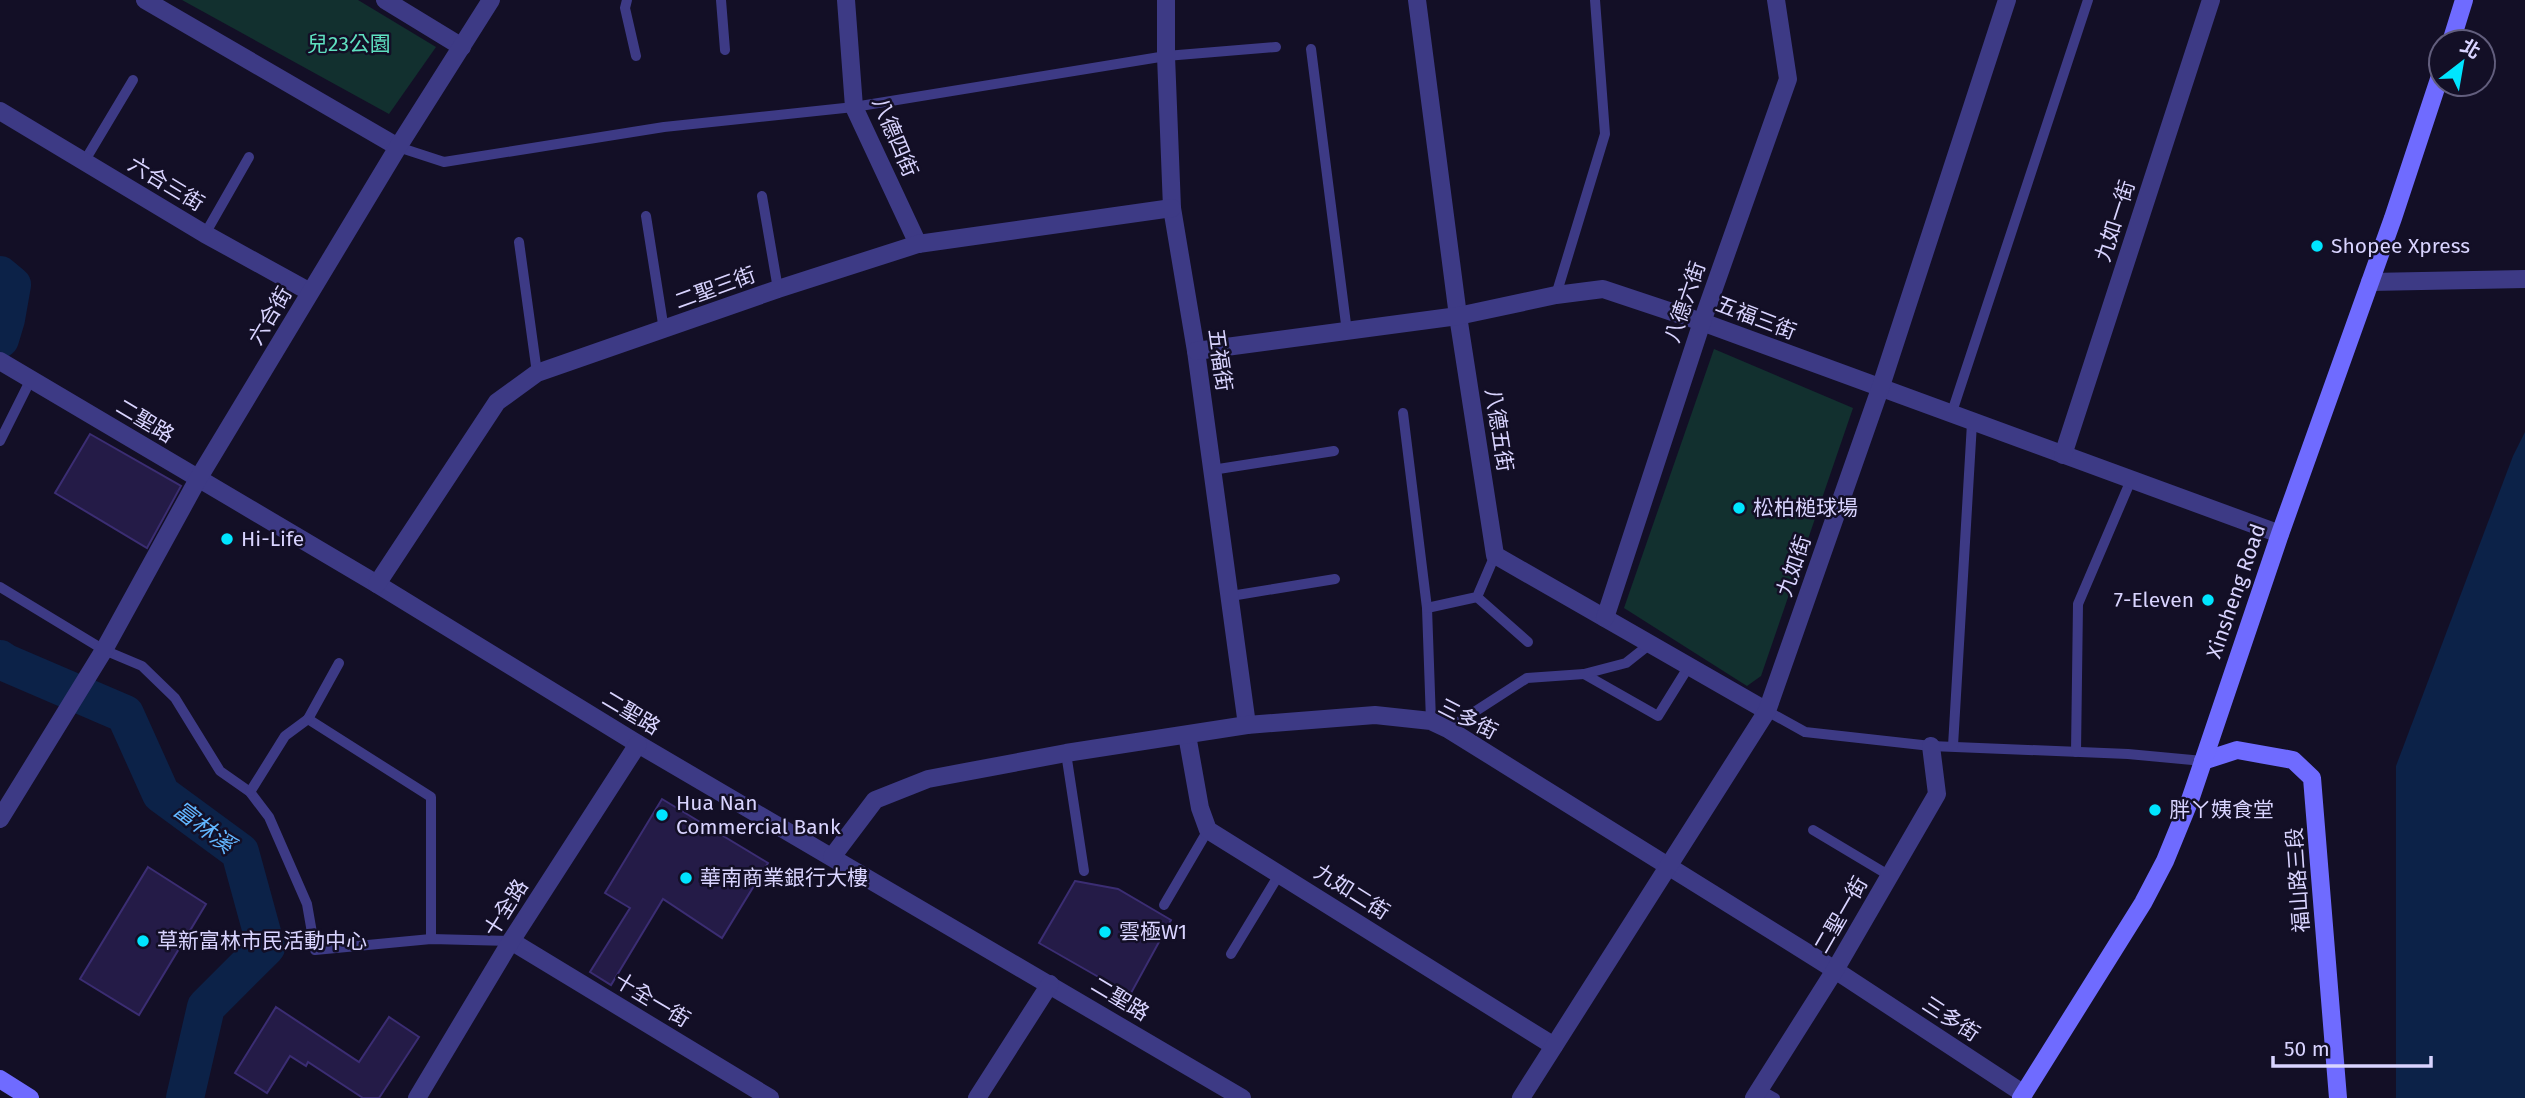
<svg xmlns="http://www.w3.org/2000/svg" width="2525" height="1098" viewBox="0 0 2525 1098" font-family="'Fira Sans','Noto Sans TC',sans-serif">
<style>
.green{fill:#12302f}
.water{fill:#0c2248}
.lines{fill:none;stroke-linecap:round;stroke-linejoin:round}
.river{stroke:#0c2248;stroke-width:38}
.building{fill:#241b47;stroke:#3b2d73;stroke-width:2}
.lane{stroke:#3d3a85;stroke-width:10}
.street{stroke:#3d3a85;stroke-width:18}
.secondary{stroke:#6f6bff;stroke-width:18}
.poi-dot{fill:#00e5ff;stroke:#130f26;stroke-width:2.5}
.labels{text-anchor:middle;stroke-width:5;stroke-linejoin:round;paint-order:stroke}
.park-label{font-size:21px;fill:#5fe0c0;stroke:#130f26}
.street-label{font-size:21px;fill:#d9d4ff;stroke:#130f26}
.poi-label{font-size:21px;fill:#d9d4ff;stroke:#130f26;text-anchor:start}
.water-label{font-size:23px;font-style:italic;fill:#62b6ff;stroke:#130f26}
</style>
<rect width="100%" height="100%" fill="#130f26"/>
<g class="green">
<polygon points="182,0 358,0 436,47 389,114"/>
<polygon points="1714,349 1853,408 1761,676 1747,686 1624,608"/>
</g>
<polygon class="water" points="2525,432 2525,1098 2396,1098 2396,766 2513,456"/>
<g class="lines">
<g class="river">
<polyline points="0,275 12,285 6,319 0,339"/>
<polyline points="0,659 6,663 125,714 161,794 240,852 266,947 206,1007 185,1098"/>
</g>
</g>
<g class="building">
<polygon points="90,434 181,486 147,548 55,493"/>
<polygon points="662,799 768,863 722,938 663,899 611,985 590,972 630,908 605,893"/>
<polygon points="148,867 206,904 139,1015 80,979"/>
<polygon points="1075,881 1118,889 1171,920 1130,995 1039,943"/>
<polygon points="276,1007 359,1062 389,1017 419,1037 379,1098 363,1098 308,1062 306,1066 290,1056 267,1093 235,1073"/>
</g>
<g class="lines">
<g class="lane">
<polyline points="627,0 625,8 636,56"/>
<polyline points="721,0 725,50"/>
<polyline points="1311,49 1347,332"/>
<polyline points="398,147 444,162 664,127 854,107 1166,56 1276,47"/>
<polyline points="84,162 133,80"/>
<polyline points="762,196 778,289"/>
<polyline points="646,216 664,330"/>
<polyline points="205,234 249,157"/>
<polyline points="519,242 537,373"/>
<polyline points="1556,295 1605,134 1595,0"/>
<polyline points="1403,413 1427,608 1431,721"/>
<polyline points="1951,415 2088,0"/>
<polyline points="0,441 31,379"/>
<polyline points="1212,470 1334,451"/>
<polyline points="0,587 104,650 142,666 175,698 220,771 250,792 269,817 307,904 315,950 431,939 511,941"/>
<polyline points="1231,596 1335,579"/>
<polyline points="1477,597 1528,642"/>
<polyline points="1427,608 1477,597 1495,555"/>
<polyline points="1584,674 1658,716 1689,666"/>
<polyline points="1767,711 1805,732 1931,746 2128,754 2203,761"/>
<polyline points="308,719 431,797 431,939"/>
<polyline points="1448,729 1527,678 1584,674 1626,663 1650,644"/>
<polyline points="1953,746 1972,423"/>
<polyline points="2076,752 2078,604 2131,480"/>
<polyline points="1066,753 1084,871"/>
<polyline points="250,792 285,736 308,719 339,663"/>
<polyline points="1813,830 1890,876"/>
<polyline points="1164,905 1208,830"/>
<polyline points="1231,954 1280,873"/>
<polyline points="1759,1089 1775,1098"/>
</g>
<g class="street">
<polyline points="145,0 398,147"/>
<polyline points="385,0 462,47"/>
<polyline points="846,0 854,107 918,244"/>
<polyline points="1166,0 1166,56 1172,208 1196,351 1247,725"/>
<polyline points="1417,0 1458,316 1495,555 1767,711"/>
<polyline points="0,111 205,234 310,292"/>
<polyline points="2370,282 2525,279"/>
<polyline points="1196,351 1458,316 1556,295 1603,289 1702,322 2280,534"/>
<polyline points="0,361 377,584 638,744 1242,1098"/>
<polyline points="2063,455 2211,0"/>
<polyline points="377,584 497,402 537,373 778,289 918,244 1172,208"/>
<polyline points="1605,618 1702,322 1788,79 1776,0"/>
<polyline points="1187,735 1200,808 1208,830 1554,1046"/>
<polyline points="0,819 104,650 198,479 398,147 491,0"/>
<polyline points="832,857 875,800 928,779 1066,753 1247,725 1375,715 1431,721 1448,729 1835,970 2024,1094"/>
<polyline points="511,941 770,1098"/>
<polyline points="417,1098 511,941 638,744"/>
<polyline points="977,1098 1050,984"/>
<polyline points="1521,1098 1767,711 1880,389 2007,0"/>
<polyline points="1754,1098 1835,970 1937,794 1931,746"/>
</g>
<g class="secondary">
<polyline points="2451,42 2464,0"/>
<polyline points="2203,761 2237,750 2293,760 2312,778 2338,1098"/>
<polyline points="0,1079 30,1098"/>
<polyline points="2021,1098 2143,903 2165,861 2190,800 2280,534 2393,218 2441,73"/>
</g>
</g>
<g class="poi-dot">
<circle cx="2317" cy="246" r="7"/>
<circle cx="1739" cy="508" r="7"/>
<circle cx="227" cy="539" r="7"/>
<circle cx="2208" cy="600" r="7"/>
<circle cx="2155" cy="810" r="7"/>
<circle cx="662" cy="815" r="7"/>
<circle cx="686" cy="878" r="7"/>
<circle cx="1105" cy="932" r="7"/>
<circle cx="143" cy="941" r="7"/>
</g>
<g class="labels">
<g class="park-label">
<text x="349" y="51">兒23公園</text>
</g>
<g class="street-label">
<text transform="translate(895 137) rotate(67)" y="7">八德四街</text>
<text transform="translate(166 184) rotate(31)" y="7">六合三街</text>
<text transform="translate(2115 221) rotate(-72)" y="7">九如一街</text>
<text transform="translate(715 288) rotate(-20)" y="7">二聖三街</text>
<text transform="translate(1685 302) rotate(-71)" y="7">八德六街</text>
<text transform="translate(270 316) rotate(-59)" y="7">六合街</text>
<text transform="translate(1756 318) rotate(21)" y="7">五福三街</text>
<text transform="translate(1220 360) rotate(82)" y="7">五福街</text>
<text transform="translate(145 421) rotate(31)" y="7">二聖路</text>
<text transform="translate(1499 430) rotate(81)" y="7">八德五街</text>
<text transform="translate(1794 566) rotate(-71)" y="7">九如街</text>
<text transform="translate(2236 591) rotate(-71)" y="7">Xinsheng Road</text>
<text transform="translate(631 713) rotate(31)" y="7">二聖路</text>
<text transform="translate(1468 719) rotate(27)" y="7">三多街</text>
<text transform="translate(2298 880) rotate(-94)" y="7">福山路三段</text>
<text transform="translate(1352 892) rotate(32)" y="7">九如二街</text>
<text transform="translate(506 908) rotate(-58)" y="7">十全路</text>
<text transform="translate(1841 915) rotate(-60)" y="7">二聖一街</text>
<text transform="translate(1120 999) rotate(31)" y="7">二聖路</text>
<text transform="translate(652 1000) rotate(31)" y="7">十全一街</text>
<text transform="translate(1951 1019) rotate(33)" y="7">三多街</text>
</g>
<g class="poi-label">
<text x="2331" y="253">Shopee Xpress</text>
<text x="1753" y="515">松柏槌球場</text>
<text x="241" y="546">Hi-Life</text>
<text x="2194" y="607" text-anchor="end">7-Eleven</text>
<text x="676" y="810">Hua Nan<tspan x="676" dy="24">Commercial Bank</tspan></text>
<text x="2169" y="817">胖ㄚ姨食堂</text>
<text x="700" y="885">華南商業銀行大樓</text>
<text x="1119" y="939">雲極W1</text>
<text x="157" y="948">草新富林市民活動中心</text>
</g>
<g class="water-label">
<text transform="translate(204 827) rotate(37)" y="8">富林溪</text>
</g>
</g>
<g transform="translate(2462 63) rotate(31)"><circle r="33" fill="#130f26" stroke="#625e7d" stroke-width="2"/>
<path d="M0-5L12 26L0 18L-12 26Z" fill="#00e5ff"/>
<text y="-10" font-size="19" font-weight="bold" text-anchor="middle" fill="#d9d4ff">北</text>
</g>
<path d="M2273 1056v10h158v-10" fill="none" stroke="#d9d4ff" stroke-width="3.5"/>
<text x="2284" y="1056" font-size="21" fill="#d9d4ff" stroke="#130f26" stroke-width="5" paint-order="stroke">50 m</text>
</svg>
